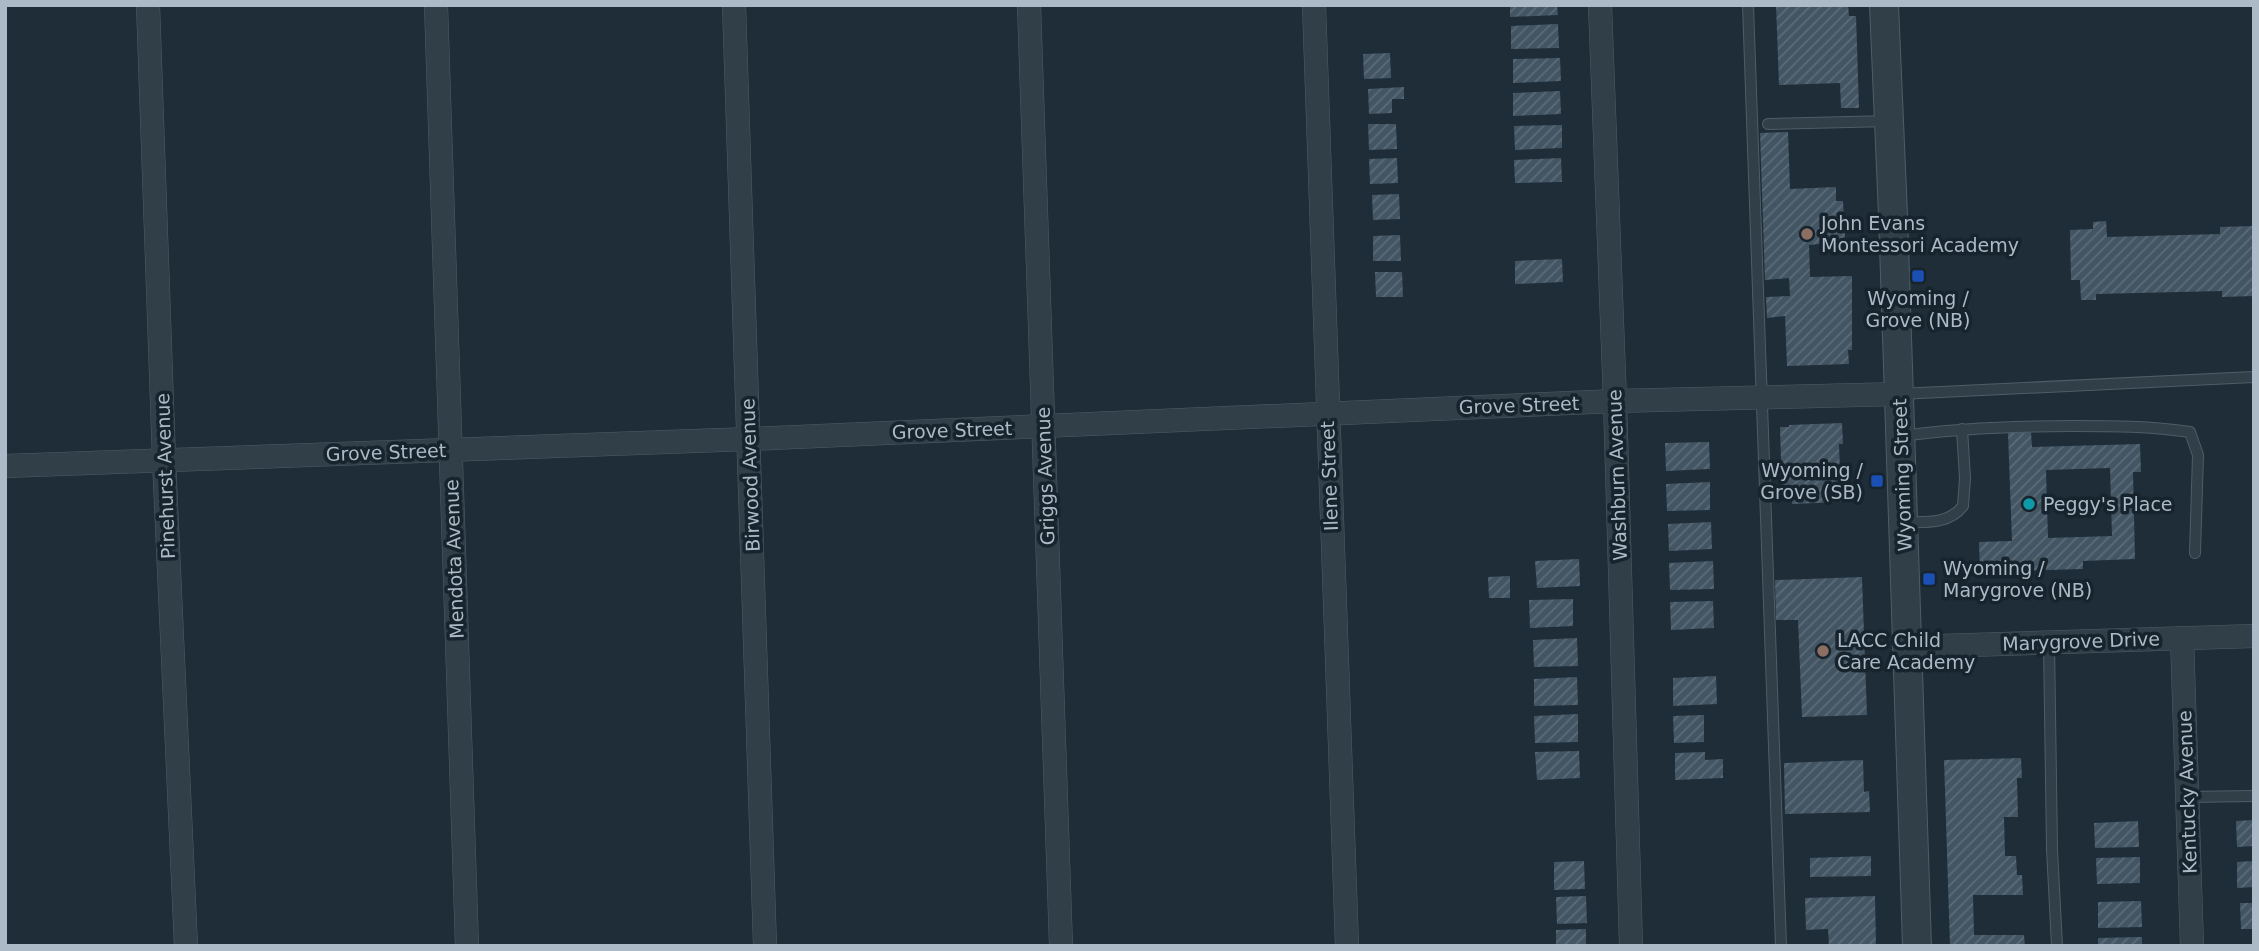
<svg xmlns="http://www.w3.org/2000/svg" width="2259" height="951" viewBox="0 0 2259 951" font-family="'DejaVu Sans',sans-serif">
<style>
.building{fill:url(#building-hatch);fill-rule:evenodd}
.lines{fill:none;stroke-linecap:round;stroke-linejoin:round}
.service-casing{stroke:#4f5d67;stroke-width:12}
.minor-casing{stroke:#4f5d67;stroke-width:24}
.tertiary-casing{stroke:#4f5d67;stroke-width:30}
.service{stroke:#313f49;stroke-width:10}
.minor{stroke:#313f49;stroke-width:23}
.tertiary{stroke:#313f49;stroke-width:28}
.education-dot{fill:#8d6e63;stroke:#17242d;stroke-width:2.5}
.transit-dot{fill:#1a4fb4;stroke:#17242d;stroke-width:2.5}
.culture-dot{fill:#0f9aa8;stroke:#17242d;stroke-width:2.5}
.labels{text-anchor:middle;stroke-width:7;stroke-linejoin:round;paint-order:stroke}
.poi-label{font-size:19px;fill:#abbac6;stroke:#17242d;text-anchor:start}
.street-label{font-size:19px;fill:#abbac6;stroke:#17242d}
</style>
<defs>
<pattern id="building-hatch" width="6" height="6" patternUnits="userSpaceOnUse" patternTransform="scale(1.75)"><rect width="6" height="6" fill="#435563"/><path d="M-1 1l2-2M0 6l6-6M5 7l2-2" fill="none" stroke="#5b6b78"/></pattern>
</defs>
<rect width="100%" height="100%" fill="#1e2d38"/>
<g class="building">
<polygon points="1510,5 1557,5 1558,15 1510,17"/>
<polygon points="1776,5 1848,5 1849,16 1856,16 1859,108 1841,108 1840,83 1779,85"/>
<polygon points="1558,24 1559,48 1511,49 1511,26"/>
<polygon points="1390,53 1391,78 1364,79 1363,54"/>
<polygon points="1560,58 1561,81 1513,83 1513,59"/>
<polygon points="1404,87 1404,99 1392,99 1392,113 1369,114 1368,89"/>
<polygon points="1560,91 1561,114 1513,116 1513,93"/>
<polygon points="1368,124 1396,124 1397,149 1369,150"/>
<polygon points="1562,125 1562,148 1515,150 1514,126"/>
<polygon points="1788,132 1790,189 1836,187 1836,201 1843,201 1845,239 1843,242 1809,245 1810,277 1852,276 1852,350 1848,350 1849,364 1787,366 1785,316 1767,318 1766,297 1790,296 1789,278 1765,280 1760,133"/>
<polygon points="1397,158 1398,183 1370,184 1369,159"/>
<polygon points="1561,158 1562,182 1515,183 1514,160"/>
<polygon points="1399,194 1400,219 1373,220 1372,195"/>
<polygon points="2106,221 2107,237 2220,234 2220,227 2254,226 2254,296 2222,297 2222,291 2096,294 2096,300 2081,300 2080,280 2071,280 2070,230 2093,229 2093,222"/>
<polygon points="1400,235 1401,261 1373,261 1373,236"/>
<polygon points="1562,259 1563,282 1515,284 1515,261"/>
<polygon points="1375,272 1402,272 1403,297 1376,297"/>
<polygon points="1842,423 1843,444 1839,444 1841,502 1792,504 1791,492 1782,492 1780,427 1789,427 1789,425"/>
<path d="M2031,432L2032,447L2140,444L2141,472H2133L2135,559L2083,561V569L1980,572L1979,542L2012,541L2008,433ZM2110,468L2112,536L2048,538L2046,470Z"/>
<polygon points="1709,442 1710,469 1666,471 1665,443"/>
<polygon points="1710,482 1710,510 1667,511 1666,484"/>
<polygon points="1711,522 1712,549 1669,551 1668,524"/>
<polygon points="1579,559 1580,586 1537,588 1535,561"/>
<polygon points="1713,561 1714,589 1670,590 1669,563"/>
<polygon points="1510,576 1510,598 1489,598 1488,577"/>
<polygon points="1862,577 1867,715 1802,717 1798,620 1776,620 1775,580"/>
<polygon points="1573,599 1573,626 1530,628 1529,600"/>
<polygon points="1713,601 1714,628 1671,630 1670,602"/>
<polygon points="1577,638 1578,666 1534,667 1533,640"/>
<polygon points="1716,676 1717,704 1673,706 1673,678"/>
<polygon points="1577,677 1578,705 1534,706 1534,679"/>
<polygon points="1578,714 1578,742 1535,743 1534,716"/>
<polygon points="1704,715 1704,742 1674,743 1673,716"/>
<polygon points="1579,751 1580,778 1537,780 1535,752"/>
<polygon points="1705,752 1705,760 1723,759 1723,778 1675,780 1675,753"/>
<polygon points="2021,758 2022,778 2017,778 2018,817 2004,817 2005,856 2016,856 2017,875 2022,875 2023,895 1973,895 1974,935 2024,935 2025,946 1950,946 1944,760"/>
<polygon points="1863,760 1864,792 1869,791 1870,812 1785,814 1784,763"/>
<polygon points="2254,820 2254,846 2237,847 2236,821"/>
<polygon points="2138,821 2139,847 2095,848 2094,823"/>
<polygon points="1871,856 1871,876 1810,877 1810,858"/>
<polygon points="2140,857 2140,883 2097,884 2096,858"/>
<polygon points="1584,861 1585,889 1554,890 1554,862"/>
<polygon points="2254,861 2254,887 2237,888 2237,862"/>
<polygon points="1586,896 1587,923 1557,924 1556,897"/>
<polygon points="1875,896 1876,946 1829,946 1828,929 1806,930 1805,898"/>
<polygon points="2141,901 2142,927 2098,928 2098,902"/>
<polygon points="2240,903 2254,903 2254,929 2241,929"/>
<polygon points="1586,929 1586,946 1556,946 1556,930"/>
<polygon points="2142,937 2142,946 2098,946 2098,938"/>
</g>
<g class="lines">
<defs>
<g id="service">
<polyline points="1748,5 1781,946"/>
<polyline points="1768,124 1889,121"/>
<polyline points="1899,394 2254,377"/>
<path d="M1901,436C1958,428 2015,426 2072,426C2113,426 2150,426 2190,432L2198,455L2195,553"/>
<path d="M1903,522C1925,522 1948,525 1963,506L1965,478L1962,429"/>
<polyline points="2049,643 2052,849 2057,946"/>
<polyline points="2187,797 2254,796"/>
</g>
<g id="minor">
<polyline points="148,5 164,460 186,946"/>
<polyline points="436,5 467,946"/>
<polyline points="734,5 765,946"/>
<polyline points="1029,5 1061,946"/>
<polyline points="1314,5 1347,946"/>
<polyline points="1600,5 1615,401 1631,946"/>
<polyline points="5,466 749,439 1615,401 1899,394"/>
<polyline points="2182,638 2192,946"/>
<polyline points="1907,647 2254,636"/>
</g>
<polyline id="tertiary" points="1884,5 1893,215 1917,946"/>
</defs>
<use href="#service" class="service-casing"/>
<use href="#minor" class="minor-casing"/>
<use href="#tertiary" class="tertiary-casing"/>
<use href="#service" class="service"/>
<use href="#minor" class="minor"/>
<use href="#tertiary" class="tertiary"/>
</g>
<g class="education-dot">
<circle cx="1807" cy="234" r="7"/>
<circle cx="1823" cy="651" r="7"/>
</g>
<g class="transit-dot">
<rect x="1911" y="269" width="14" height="14" rx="3.5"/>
<rect x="1870" y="474" width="14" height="14" rx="3.5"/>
<rect x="1922" y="572" width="14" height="14" rx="3.5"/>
</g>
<circle class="culture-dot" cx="2029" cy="504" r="7"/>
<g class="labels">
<g class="poi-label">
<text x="1821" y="230">John Evans<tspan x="1821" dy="22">Montessori Academy</tspan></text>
<text x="1918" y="305" text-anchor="middle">Wyoming /<tspan x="1918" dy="22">Grove (NB)</tspan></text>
<text x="1863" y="477" text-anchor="end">Wyoming /<tspan x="1863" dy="22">Grove (SB)</tspan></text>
<text x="2043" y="511">Peggy's Place</text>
<text x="1943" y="575">Wyoming /<tspan x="1943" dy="22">Marygrove (NB)</tspan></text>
<text x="1837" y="647">LACC Child<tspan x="1837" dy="22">Care Academy</tspan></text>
</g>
<g class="street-label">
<text transform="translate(1519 405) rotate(-2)" y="7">Grove Street</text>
<text transform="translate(952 430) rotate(-2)" y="7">Grove Street</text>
<text transform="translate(386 452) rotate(-2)" y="7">Grove Street</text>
<text transform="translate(750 475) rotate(-92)" y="7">Birwood Avenue</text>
<text transform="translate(1617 475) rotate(-92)" y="7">Washburn Avenue</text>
<text transform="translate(1902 475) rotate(-92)" y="7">Wyoming Street</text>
<text transform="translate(165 476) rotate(-92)" y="7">Pinehurst Avenue</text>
<text transform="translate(1045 476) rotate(-92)" y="7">Griggs Avenue</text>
<text transform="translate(1329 476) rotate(-92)" y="7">Ilene Street</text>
<text transform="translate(454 559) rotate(-92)" y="7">Mendota Avenue</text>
<text transform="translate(2081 641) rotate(-2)" y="7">Marygrove Drive</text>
<text transform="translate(2187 792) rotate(-92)" y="7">Kentucky Avenue</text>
</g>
</g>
<rect width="2259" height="951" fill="none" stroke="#abbac6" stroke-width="14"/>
</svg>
